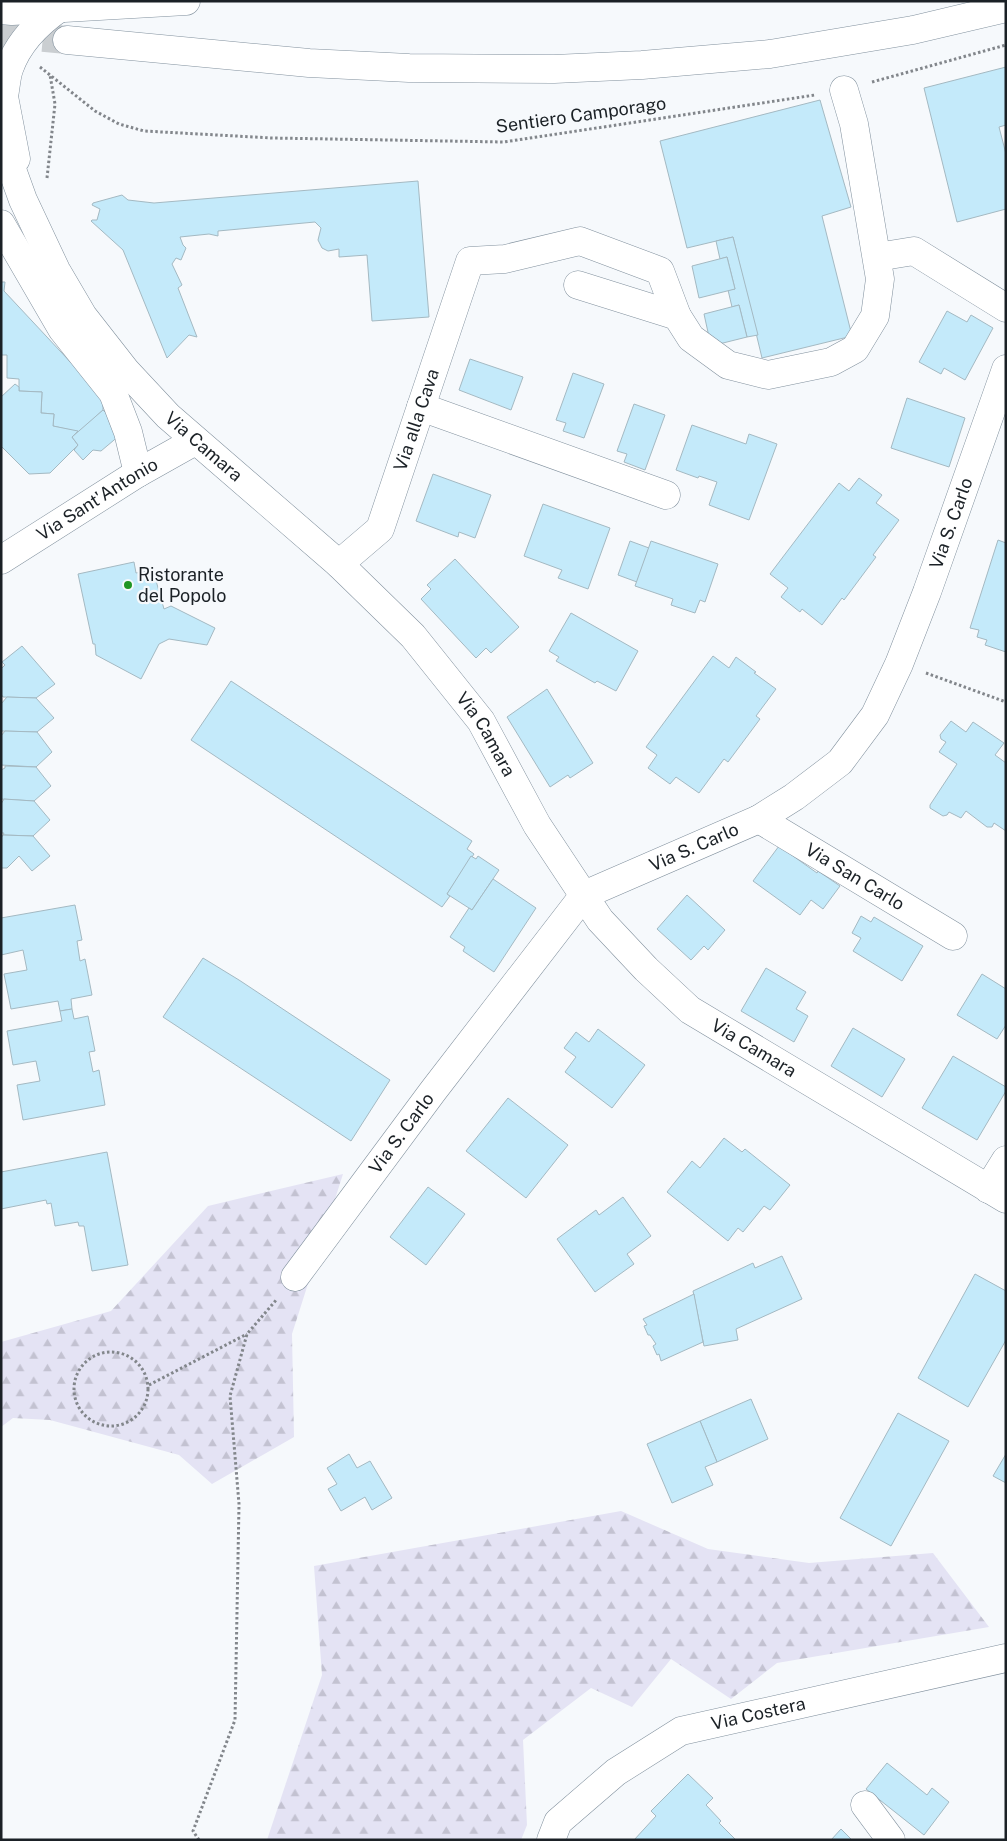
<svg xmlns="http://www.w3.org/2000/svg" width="1007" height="1841" viewBox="0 0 1007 1841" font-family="'Public Sans',sans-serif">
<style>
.forest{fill:url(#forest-firs)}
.building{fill:#c4eafa;stroke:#a4b9c2}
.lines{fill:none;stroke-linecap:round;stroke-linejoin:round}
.highway-tunnel{stroke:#caced1;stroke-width:28;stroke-dasharray:28 14;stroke-linecap:butt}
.minor-casing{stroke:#82919e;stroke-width:29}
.major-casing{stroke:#82919e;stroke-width:29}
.highway-casing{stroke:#82919e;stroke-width:29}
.path{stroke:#82868b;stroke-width:3;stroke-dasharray:2.5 2.5;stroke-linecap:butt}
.minor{stroke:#fff;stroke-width:28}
.major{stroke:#fff;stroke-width:28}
.highway{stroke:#fff;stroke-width:28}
.poi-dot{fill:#209523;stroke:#f6f9fc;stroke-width:2}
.labels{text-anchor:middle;stroke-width:4.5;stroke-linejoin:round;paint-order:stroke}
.street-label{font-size:18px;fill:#1b2126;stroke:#f6f9fc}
.poi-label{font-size:18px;fill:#1b2126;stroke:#f6f9fc;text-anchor:start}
</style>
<defs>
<pattern id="forest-firs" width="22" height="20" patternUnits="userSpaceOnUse" patternTransform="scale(1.25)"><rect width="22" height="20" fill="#e4e3f4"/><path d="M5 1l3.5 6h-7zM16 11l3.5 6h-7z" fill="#c3c2d1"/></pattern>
</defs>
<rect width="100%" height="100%" fill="#f6f9fc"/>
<g class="forest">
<polygon points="343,1174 292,1334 294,1437 212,1484 179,1455 50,1420 13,1418 1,1427 1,1342 111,1311 208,1206"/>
<polygon points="621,1511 708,1549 809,1563 933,1553 989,1627 777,1663 731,1699 671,1659 632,1707 591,1688 523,1740 527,1825 521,1840 267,1840 322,1675 314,1566"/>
</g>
<g class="building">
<polygon points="1006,67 1006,125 999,127 1006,154 1006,209 957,222 924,88"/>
<polygon points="820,100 851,207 822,216 852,336 762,358 733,237 687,248 660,141"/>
<polygon points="418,181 429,317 372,321 367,255 339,257 339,249 328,251 322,248 318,240 321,228 315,222 218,231 218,236 209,234 180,237 183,245 186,248 181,260 176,258 172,264 182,285 178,288 197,337 189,335 167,358 123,250 91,221 92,220 97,220 100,209 92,205 93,203 122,195 128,200 154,203"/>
<polygon points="733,237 758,335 747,337 739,305 732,307 728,290 735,289 727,257 720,259 716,241"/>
<polygon points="727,257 735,289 699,298 692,266"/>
<polygon points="1,282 5,282 4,291 103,397 103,410 79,432 53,426 54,414 41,413 42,392 19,391 19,379 7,378 7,355 1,355"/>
<polygon points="739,305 747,337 711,346 704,314"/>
<polygon points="947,311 967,322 971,315 993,328 965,380 944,368 941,374 919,362"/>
<polygon points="470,359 523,377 511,410 459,390"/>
<polygon points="573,373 604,384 584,438 563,431 566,423 556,420"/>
<polygon points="15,384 19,387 19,391 42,392 41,413 54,414 53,426 78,431 72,437 78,445 50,473 29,474 1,446 1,397"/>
<polygon points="907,398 965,418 949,467 891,448"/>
<polygon points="634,404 665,415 645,470 624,462 627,454 617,451"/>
<polygon points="103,410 119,425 120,435 101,451 93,450 83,460 74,450 78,445 72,437"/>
<polygon points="692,425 746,444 749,434 777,444 749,520 709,505 717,482 699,476 698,478 676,470"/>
<polygon points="433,474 491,495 475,538 459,532 458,537 416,521"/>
<polygon points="859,478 882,495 876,503 899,520 873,555 876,557 844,600 842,598 822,625 802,609 800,612 781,597 788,588 770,574 839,483 849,491"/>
<polygon points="543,504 610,528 588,589 558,578 562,570 524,556"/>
<polygon points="998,540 1006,543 1006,652 985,645 987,640 977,637 979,630 970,628"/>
<polygon points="630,541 649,548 637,582 618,575"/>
<polygon points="651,541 718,564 705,602 700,600 695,613 671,605 673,599 635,586"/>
<polygon points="455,559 519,627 491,653 486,648 476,658 421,599 431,589 427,585"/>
<polygon points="134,562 136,573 153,570 164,609 171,606 215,628 207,645 169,639 159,644 141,679 96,655 95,644 93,644 78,574"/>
<polygon points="571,613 638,651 616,691 597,681 595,683 556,661 559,657 549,651"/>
<polygon points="22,646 55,684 36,698 3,697 1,694 1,669 5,665 2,662"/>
<polygon points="713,656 729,668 736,657 756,672 754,673 776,689 756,716 760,719 728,762 724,759 699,793 676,777 670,784 648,768 657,755 646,747"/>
<polygon points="231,681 472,841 467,849 474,854 447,894 450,896 442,907 191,740"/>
<polygon points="547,689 593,763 570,778 568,775 550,787 507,717"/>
<polygon points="7,697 36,698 54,718 37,732 1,731 1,704"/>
<polygon points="951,721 966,732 973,722 1004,743 995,755 1006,763 1006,831 994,823 992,827 987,827 966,811 961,818 949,812 947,815 943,816 930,808 930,805 957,764 939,752 946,742 941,739 940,735"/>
<polygon points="5,731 37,732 52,752 36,767 1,765 1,736"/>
<polygon points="5,766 36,767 51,786 34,801 1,799 1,770 5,768"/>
<polygon points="4,799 34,801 50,820 33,836 3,835 4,833 1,833 1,804"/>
<polygon points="3,835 33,836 50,856 32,871 19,856 7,868 1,868 1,838"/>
<polygon points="779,846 817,873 818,871 840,886 823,909 811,900 800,915 753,881"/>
<polygon points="471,856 476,859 478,856 499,870 472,910 447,894"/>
<polygon points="493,879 536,908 494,972 463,951 465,947 450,937 469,908 472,910"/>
<polygon points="687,895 725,930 708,950 704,946 691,960 657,929"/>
<polygon points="75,905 82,940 77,941 80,961 85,959 92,995 71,999 72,1009 60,1011 58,1001 11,1009 4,974 27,970 23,950 1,955 1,918"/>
<polygon points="861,916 871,922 874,917 923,946 902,981 853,951 861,938 852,933"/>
<polygon points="203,958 239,980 390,1080 351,1141 163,1017"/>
<polygon points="766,968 806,992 796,1009 808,1016 794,1042 741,1011"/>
<polygon points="982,974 1006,989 1006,1025 997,1039 957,1015"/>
<polygon points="72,1009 74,1019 88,1016 95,1051 89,1052 93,1072 99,1070 105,1105 23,1120 17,1085 40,1081 36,1061 13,1065 7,1031 62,1021 60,1011"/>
<polygon points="853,1028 905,1059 882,1097 831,1066"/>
<polygon points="598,1029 645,1065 612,1108 565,1072 576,1057 564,1048 576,1032 589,1042"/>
<polygon points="953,1056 1006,1087 1006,1091 977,1140 922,1108"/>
<polygon points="508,1098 568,1145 526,1198 466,1151"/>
<polygon points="724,1138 742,1152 745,1149 790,1185 770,1210 764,1206 743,1232 738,1228 728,1241 667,1192 692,1161 700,1168"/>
<polygon points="107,1152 128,1265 92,1271 84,1226 79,1226 78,1222 55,1226 51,1203 47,1204 46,1200 1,1209 1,1172"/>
<polygon points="428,1187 465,1214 426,1265 390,1237"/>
<polygon points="623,1197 651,1236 627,1254 634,1264 595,1292 557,1239 596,1210 599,1215"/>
<polygon points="782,1256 802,1299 736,1329 738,1340 704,1346 693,1291 753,1263 755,1268"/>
<polygon points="975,1274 1006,1291 1006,1340 968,1407 918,1378"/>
<polygon points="694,1294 703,1342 661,1361 659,1354 657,1355 653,1346 656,1344 650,1335 648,1335 644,1326 647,1325 643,1319"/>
<polygon points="751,1399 768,1439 717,1462 700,1421"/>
<polygon points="898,1413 949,1441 891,1546 840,1518"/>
<polygon points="700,1421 717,1462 705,1467 713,1485 672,1503 647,1444"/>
<polygon points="349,1454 357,1468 370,1461 392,1498 372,1510 365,1497 341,1511 328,1489 337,1484 327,1468"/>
<polygon points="1006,1454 1006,1483 993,1476"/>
<polygon points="887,1763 927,1795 932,1788 949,1802 924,1835 866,1789"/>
<polygon points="688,1774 713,1798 706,1805 721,1821 719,1823 736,1840 634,1840 656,1816 651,1811"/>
<polygon points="841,1829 852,1840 831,1840"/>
</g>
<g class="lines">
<polyline class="highway-tunnel" points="1,34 67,40"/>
<defs>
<g id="minor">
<polyline points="1,81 16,159"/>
<path d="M4,96C6,87 6,78 9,69C18,43 39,22 61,7"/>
<path id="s1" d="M1,139L23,200L56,270L83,316L126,371L168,416L339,564L413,636L481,721L537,825L600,920L646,969L690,1010L1006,1199"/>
<polyline points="1,224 62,329 113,393 128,432 138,473"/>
<polyline points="877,257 914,251 1006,308"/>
<polyline points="578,285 677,316"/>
<polyline points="421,407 666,495"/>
<path id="s2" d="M1,560L138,473L195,441"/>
<path id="s3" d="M339,564L380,529L470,261L505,259L580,241L660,271L677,316L691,338L728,365L768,375L831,362L855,349L875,316L880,279L854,124L844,90"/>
<path id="s4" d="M759,819L953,936"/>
<polyline points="988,1189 1006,1160"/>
<path id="s5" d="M295,1277L433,1091L584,895L759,819L794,797L840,762L875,715L899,664L927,592L1006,369"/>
<polyline points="865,1805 891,1840"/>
<path id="s6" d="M551,1840L558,1822L616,1772L681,1731L1006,1658"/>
</g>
<polyline id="major" points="1,10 12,11 186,1"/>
<polyline id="highway" points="67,40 309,63 409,68 554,69 642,65 770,54 913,30 1006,8"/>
</defs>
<use href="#minor" class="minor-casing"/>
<use href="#major" class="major-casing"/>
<use href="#highway" class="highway-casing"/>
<g class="path">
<polyline points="40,67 95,111 119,124 144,131 272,138 504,142 815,95"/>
<polyline points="872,82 1006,45"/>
<polyline points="47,178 55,104 50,75"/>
<polyline points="926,673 1006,702"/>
<circle cx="111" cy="1389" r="37"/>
<polyline points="149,1385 247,1334"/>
<polyline points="199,1840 193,1831 235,1720 239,1504 230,1396 247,1334 277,1299"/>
</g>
<use href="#minor" class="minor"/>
<use href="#major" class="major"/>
<use href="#highway" class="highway"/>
</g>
<circle class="poi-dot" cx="128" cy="585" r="5"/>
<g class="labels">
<g class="street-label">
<text transform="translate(581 115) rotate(-8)" y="6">Sentiero Camporago</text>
<text dy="6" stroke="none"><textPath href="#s3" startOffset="169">Via alla Cava</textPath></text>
<text dy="6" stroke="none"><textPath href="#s1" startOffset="374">Via Camara</textPath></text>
<text dy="6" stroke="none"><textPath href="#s2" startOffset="114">Via Sant'Antonio</textPath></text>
<text dy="6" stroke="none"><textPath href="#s5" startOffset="1034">Via S. Carlo</textPath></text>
<text dy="6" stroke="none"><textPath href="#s1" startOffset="779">Via Camara</textPath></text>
<text dy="6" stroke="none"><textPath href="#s5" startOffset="599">Via S. Carlo</textPath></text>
<text dy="6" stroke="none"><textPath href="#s4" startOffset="112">Via San Carlo</textPath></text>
<text dy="6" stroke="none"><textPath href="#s1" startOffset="1199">Via Camara</textPath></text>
<text dy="6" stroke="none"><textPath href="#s5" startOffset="179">Via S. Carlo</textPath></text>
<text dy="6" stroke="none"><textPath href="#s6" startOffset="252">Via Costera</textPath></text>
</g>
<g class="poi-label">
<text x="138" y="581">Ristorante<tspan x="138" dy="21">del Popolo</tspan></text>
</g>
</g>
<rect width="1007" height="1841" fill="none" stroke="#1b2126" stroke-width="5"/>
</svg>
